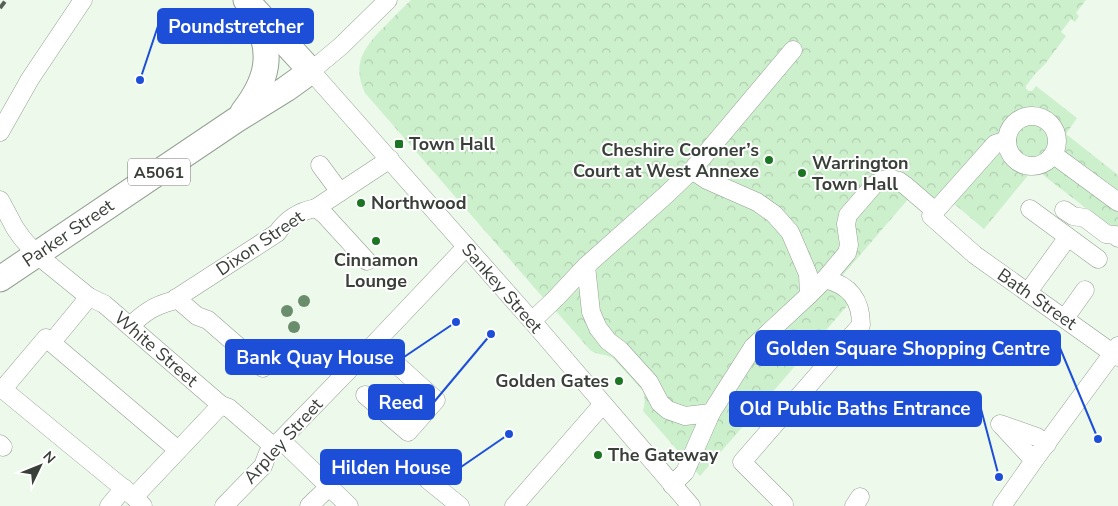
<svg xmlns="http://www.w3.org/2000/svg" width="1118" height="506" viewBox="0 0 1118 506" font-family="'Nunito Sans',sans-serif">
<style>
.park{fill:url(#park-crowns)}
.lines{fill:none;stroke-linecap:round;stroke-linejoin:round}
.minor-casing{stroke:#94a093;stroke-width:19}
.highway-casing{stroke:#94a093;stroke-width:27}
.minor{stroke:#fff;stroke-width:18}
.highway{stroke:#fff;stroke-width:25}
.rail{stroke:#585f57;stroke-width:4;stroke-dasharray:8 4;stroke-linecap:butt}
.tree{fill:#6a8d6c}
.poi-dot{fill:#1b7523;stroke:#fff;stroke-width:2}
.labels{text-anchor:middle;stroke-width:4;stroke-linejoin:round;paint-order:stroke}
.shield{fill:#fff;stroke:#747974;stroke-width:1}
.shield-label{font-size:16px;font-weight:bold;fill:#393f39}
.poi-label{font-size:18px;font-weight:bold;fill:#393f39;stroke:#fff;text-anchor:start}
.street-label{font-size:18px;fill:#393f39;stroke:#fff}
.leader{fill:none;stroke:#1d4ed8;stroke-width:2}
.callout-dot{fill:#1d4ed8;stroke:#fff;stroke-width:2}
.callout{fill:#1d4ed8;stroke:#1d4ed8;stroke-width:2}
.callout-label{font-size:19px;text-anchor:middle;font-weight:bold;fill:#fff}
</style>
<defs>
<pattern id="park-crowns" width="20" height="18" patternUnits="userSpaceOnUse" patternTransform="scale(1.25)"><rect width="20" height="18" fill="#cdf0cc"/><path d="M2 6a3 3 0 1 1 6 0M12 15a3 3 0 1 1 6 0" fill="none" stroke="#b1cfb0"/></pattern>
</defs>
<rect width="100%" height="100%" fill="#ecf9eb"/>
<path class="park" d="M411,0H1086L1076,13L1079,16L1075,22L1071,19L1061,32L1066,36L1045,64L1035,74L1026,86V89L1029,91H1032L1036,86L1077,118L1066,134L1118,175V233L1034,168L984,229L940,192L925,209L910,197L842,276L847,306L700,476L643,411C645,404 645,398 643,391L613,358C606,354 597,355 590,350C573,331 557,311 539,293L365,93C351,63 365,46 386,25C394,17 402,8 411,0Z"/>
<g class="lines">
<defs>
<g id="minor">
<polyline points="388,0 341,46 311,71 532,321 691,506"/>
<circle cx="1032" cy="141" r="25"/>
<polyline points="0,132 30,79 83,0"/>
<polyline points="1007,140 995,144 931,216 975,255 1118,357"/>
<polyline points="1054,155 1118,202"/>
<polyline points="320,165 340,192"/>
<polyline points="692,170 707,180 757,202 774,214 790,232 808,274 809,295"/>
<polyline points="0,200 15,228 22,238 36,254 89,297 104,304 221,405 229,408 274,447"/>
<polyline points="316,208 325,215 367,261"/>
<polyline points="1030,209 1098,259"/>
<polyline points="1064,210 1073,216 1085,218 1106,234 1115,235 1118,238"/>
<polyline points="586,266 591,312 598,328 608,341 620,350 649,382 660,403 668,410 685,416 711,413"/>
<polyline points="1028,292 1068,237"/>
<polyline points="176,298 197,316 208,320 263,368"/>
<polyline points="1065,318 1085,290"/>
<polyline points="532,321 556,298 586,266 667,194 692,170 793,50"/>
<path d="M130,326C144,313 153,306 172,301L277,233C286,220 300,211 316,208L390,159"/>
<polyline points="52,342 89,297"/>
<polyline points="0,387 134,497 143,506"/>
<polyline points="3,389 46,338 178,450"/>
<polyline points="365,395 408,432 436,400 374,344"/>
<polyline points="1000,424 1037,437 1047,444"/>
<polyline points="1002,426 1027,453 1035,459"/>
<polyline points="281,440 349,506"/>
<polyline points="0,444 3,447"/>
<polyline points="428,480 460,506"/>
<polyline points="672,485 685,472 711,413 753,347 809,295 825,279 847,253 849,245 846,224 848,215 874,185 883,180 891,179 899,181 906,186 935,211"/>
<polyline points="134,497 221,405"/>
<path d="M784,504L742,462L861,325C861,299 849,285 825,279"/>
<polyline points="109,506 124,488"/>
<polyline points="224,506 263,466 268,453 274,447 374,344 466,247"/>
<polyline points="309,506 329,487"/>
<polyline points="514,506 603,404"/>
<polyline points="854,506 860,497"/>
<polyline points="1002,506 1035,459 1118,346"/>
</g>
<g id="highway">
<path d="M243,112C268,80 274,53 255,16"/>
<polyline points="0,279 236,120 286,89 311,71 246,0"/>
</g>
</defs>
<use href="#minor" class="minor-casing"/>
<use href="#highway" class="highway-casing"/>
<use href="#minor" class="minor"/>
<use href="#highway" class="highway"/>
<polyline class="rail" points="0,8 6,0"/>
</g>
<g class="tree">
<circle cx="304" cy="301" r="6"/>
<circle cx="287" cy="311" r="6"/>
<circle cx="294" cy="327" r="6"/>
</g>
<g class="poi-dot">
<rect x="394" y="139" width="10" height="10" rx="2.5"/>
<circle cx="769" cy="160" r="5"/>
<circle cx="802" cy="173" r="5"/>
<circle cx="361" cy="203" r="5"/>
<circle cx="376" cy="241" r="5"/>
<circle cx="619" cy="381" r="5"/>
<circle cx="598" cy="455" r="5"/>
</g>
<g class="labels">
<rect class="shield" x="128" y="158.5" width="62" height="27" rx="4"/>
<g class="shield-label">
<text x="159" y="178">A5061</text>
</g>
<g class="poi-label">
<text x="409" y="150">Town Hall</text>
<text x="759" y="156" text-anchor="end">Cheshire Coroner’s<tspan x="759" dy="21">Court at West Annexe</tspan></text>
<text x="812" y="169">Warrington<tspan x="812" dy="21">Town Hall</tspan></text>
<text x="371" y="209">Northwood</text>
<text x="376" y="266" text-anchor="middle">Cinnamon<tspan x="376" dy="21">Lounge</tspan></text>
<text x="609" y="387" text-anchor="end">Golden Gates</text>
<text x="608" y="461">The Gateway</text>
</g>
<g class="street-label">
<text transform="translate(68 233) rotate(-34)" y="6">Parker Street</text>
<text transform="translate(260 243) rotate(-34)" y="6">Dixon Street</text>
<text transform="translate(502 288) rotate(49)" y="6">Sankey Street</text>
<text transform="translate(1037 299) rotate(35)" y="6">Bath Street</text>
<text transform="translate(156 349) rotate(41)" y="6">White Street</text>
<text transform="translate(283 441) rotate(-48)" y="6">Arpley Street</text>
</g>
</g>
<path class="leader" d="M140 80L158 26M1098 439L1060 348M456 322L404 357M491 334L434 402M999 477L981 409M509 434L461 467"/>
<g class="callout-dot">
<circle cx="140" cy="80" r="5"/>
<circle cx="1098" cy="439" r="5"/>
<circle cx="456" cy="322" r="5"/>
<circle cx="491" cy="334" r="5"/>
<circle cx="999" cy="477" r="5"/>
<circle cx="509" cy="434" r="5"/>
</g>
<g class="callout">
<rect x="158" y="9" width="155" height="34" rx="5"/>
<rect x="756" y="331" width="304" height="34" rx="5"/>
<rect x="226" y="340" width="178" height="34" rx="5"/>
<rect x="369" y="385" width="65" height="34" rx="5"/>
<rect x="730" y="392" width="251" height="34" rx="5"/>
<rect x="321" y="450" width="140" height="34" rx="5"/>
</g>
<g class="callout-label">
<text x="236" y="33">Poundstretcher</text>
<text x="908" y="355">Golden Square Shopping Centre</text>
<text x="315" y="364">Bank Quay House</text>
<text x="401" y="409">Reed</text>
<text x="855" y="415">Old Public Baths Entrance</text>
<text x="391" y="474">Hilden House</text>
</g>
<g transform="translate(40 466) rotate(47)" stroke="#ffffff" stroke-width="4" paint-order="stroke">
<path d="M0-4L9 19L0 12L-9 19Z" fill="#393f39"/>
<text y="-8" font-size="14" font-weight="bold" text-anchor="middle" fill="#393f39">N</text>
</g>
</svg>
